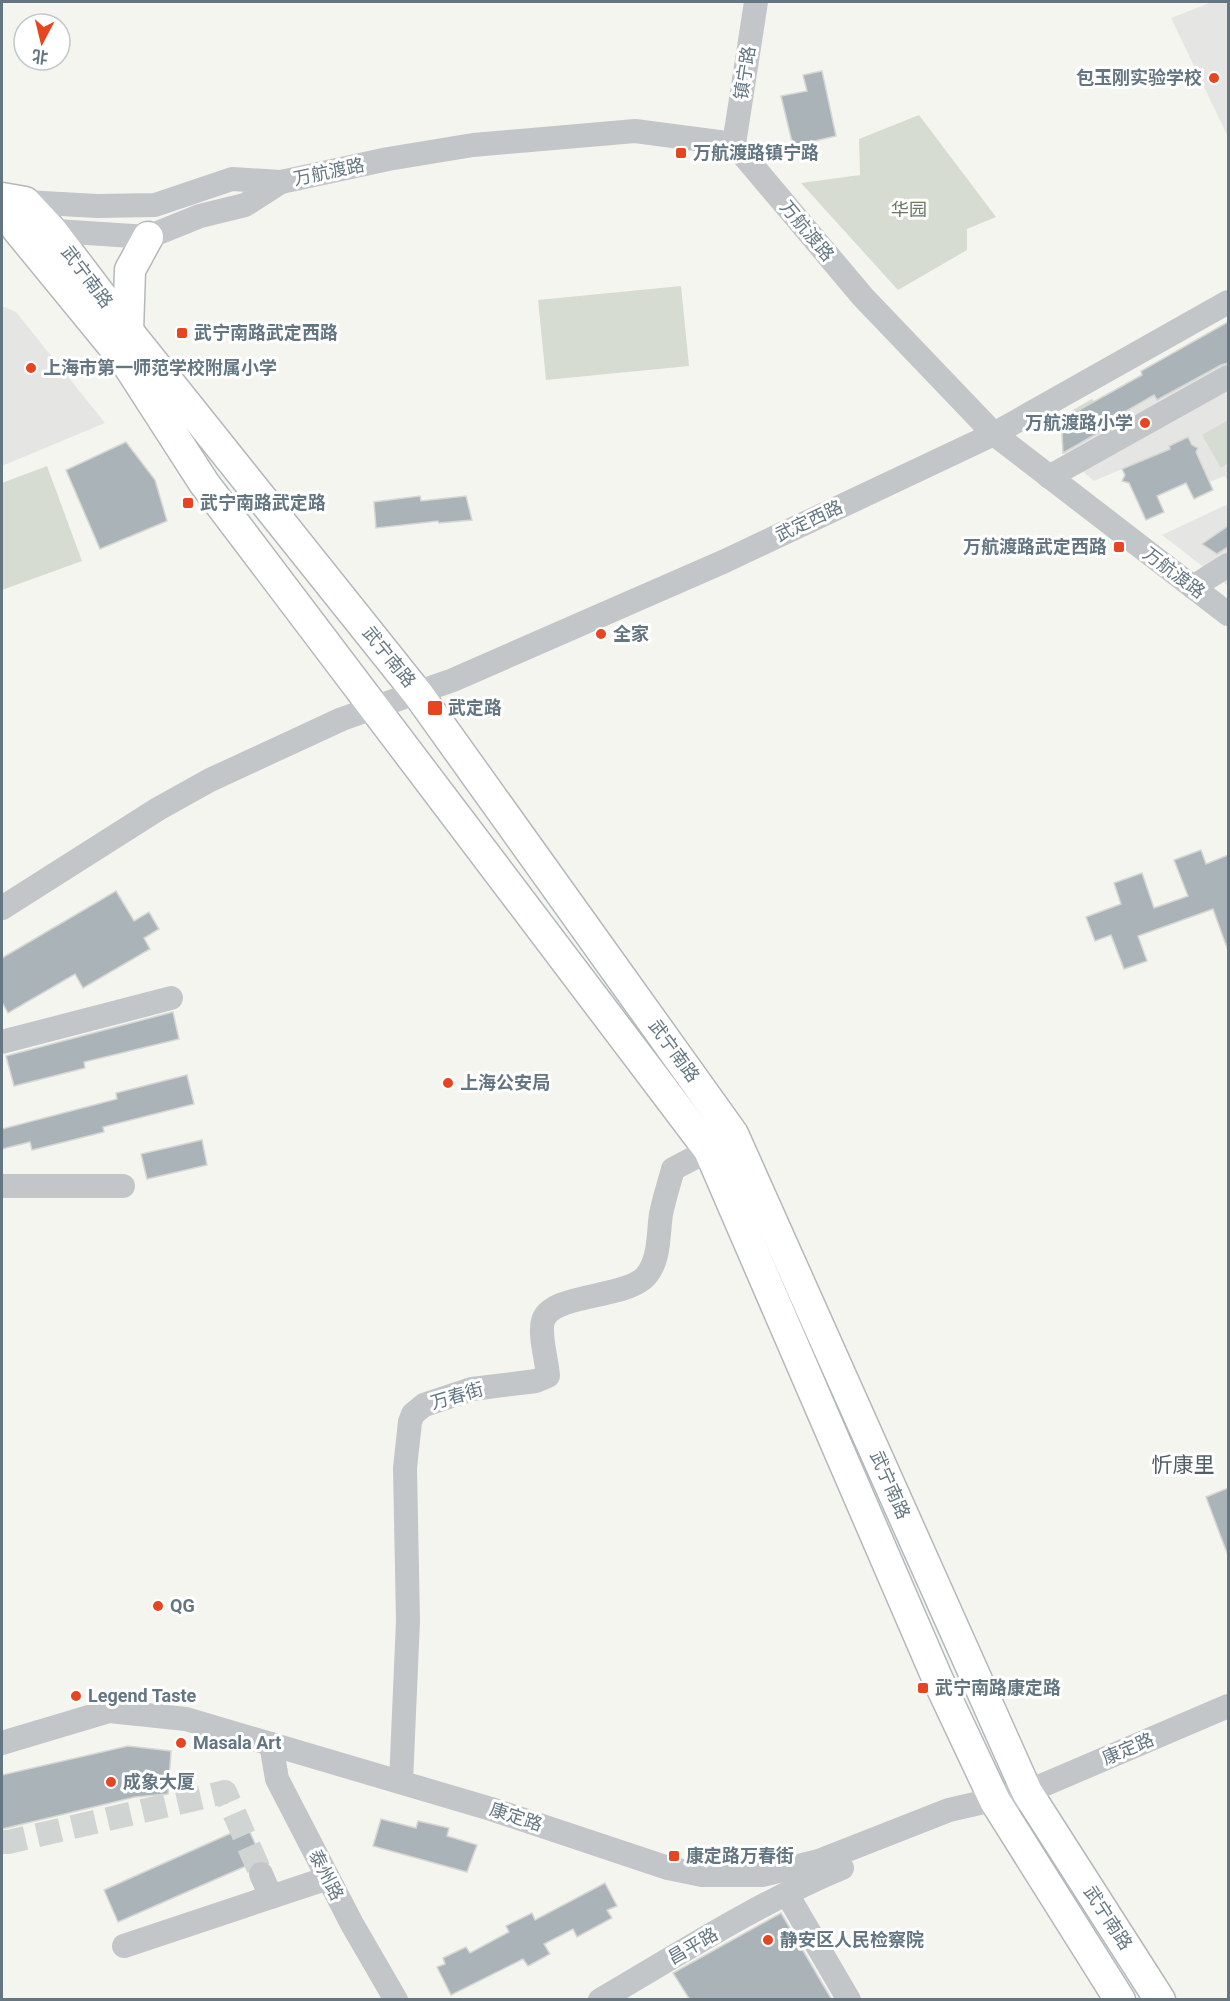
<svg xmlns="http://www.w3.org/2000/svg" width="1230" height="2001" viewBox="0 0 1230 2001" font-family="Roboto,'Noto Sans SC',sans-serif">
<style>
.built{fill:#e5e6e4}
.green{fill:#d6dcd1}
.building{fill:#aab3b7;stroke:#d6d6d3;stroke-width:1.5}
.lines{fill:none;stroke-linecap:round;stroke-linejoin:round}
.minor-tunnel{stroke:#d0d5d4;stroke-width:24;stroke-dasharray:24 12;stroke-linecap:butt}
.major-casing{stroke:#b3b8bb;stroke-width:33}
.minor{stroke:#c2c6c9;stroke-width:24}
.major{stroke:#fff;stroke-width:30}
.poi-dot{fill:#e64520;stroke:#fff;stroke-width:2}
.labels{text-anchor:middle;stroke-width:6;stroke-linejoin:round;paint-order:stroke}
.street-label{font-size:18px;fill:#637682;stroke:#fff}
.poi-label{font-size:18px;font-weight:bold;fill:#637682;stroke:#fff;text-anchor:start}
.park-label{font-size:18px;fill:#687962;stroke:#fff}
.quarter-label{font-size:21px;fill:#515e67;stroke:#fff}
</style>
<rect width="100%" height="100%" fill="#f5f5f0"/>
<g class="built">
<polygon points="1212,2 1228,2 1228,137 1171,18"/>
<polygon points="2,306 16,312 105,423 2,466"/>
<polygon points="1228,322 1228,482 1225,476 1209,482 1213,490 1194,499 1186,483 1157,496 1164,512 1146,520 1129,483 1125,482 1124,478 1125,475 1122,469 1094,481 1065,456 1062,450 1061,417 1092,399 1094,402 1142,375 1141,371"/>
<polygon points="1228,504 1228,586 1162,535"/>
</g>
<g class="green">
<polygon points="919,115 996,217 967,229 967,250 898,290 801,183 860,175 859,139"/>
<polygon points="681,286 689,366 546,380 538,300"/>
<path d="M1092,399L1094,402C1087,409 1066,425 1062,432L1061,417Z"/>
<polygon points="1228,420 1228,463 1221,468 1202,435"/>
<polygon points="47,466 82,561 2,590 2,483"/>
</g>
<g class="building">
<polygon points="822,71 836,136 793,146 781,96 807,91 803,75"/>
<polygon points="1228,322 1228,363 1221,365 1157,400 1154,395 1109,421 1112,425 1063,453 1062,432 1064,428 1072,423 1068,416 1142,375 1141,371"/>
<polygon points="1188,437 1192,445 1198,448 1196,452 1213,490 1194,499 1186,483 1157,496 1164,512 1146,520 1129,483 1122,481 1125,475 1122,469 1170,449 1169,446"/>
<polygon points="126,442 155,480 167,521 100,549 66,470"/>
<polygon points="420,496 421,501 466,496 472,520 439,523 438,521 376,528 374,502"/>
<polygon points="1228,526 1228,547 1217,554 1202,544"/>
<polygon points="1201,850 1206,864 1228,855 1228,947 1227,948 1213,909 1138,936 1147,961 1124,969 1111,935 1095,941 1086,917 1121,904 1114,883 1142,873 1154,908 1188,896 1174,860"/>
<polygon points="116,891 134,921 149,912 159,929 144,938 150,949 83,988 75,974 8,1013 2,1002 2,958"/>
<polygon points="173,1012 179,1039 84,1062 85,1068 14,1086 6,1056"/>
<polygon points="187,1075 194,1104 103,1127 104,1132 32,1150 30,1142 2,1149 2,1129 117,1099 116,1093"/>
<polygon points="202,1140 207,1165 147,1179 141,1154"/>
<polygon points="1228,1488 1228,1552 1227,1553 1206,1497"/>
<polygon points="128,1746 171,1751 168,1794 135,1797 2,1829 2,1775"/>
<polygon points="381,1819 416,1828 418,1821 449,1828 447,1836 477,1845 467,1872 373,1846"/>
<polygon points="247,1826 262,1859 118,1922 104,1890"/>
<polygon points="605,1883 617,1906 607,1910 612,1918 577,1937 573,1929 544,1944 550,1954 528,1966 523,1959 451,1995 437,1967 445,1964 443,1958 466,1947 470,1953 509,1932 506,1926 532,1913 535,1920"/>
<polygon points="781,1913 832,2000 690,2000 673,1973"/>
</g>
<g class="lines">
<polyline class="minor-tunnel" points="2,1842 8,1842 225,1792 261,1874"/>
<defs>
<g id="major">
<polyline points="2,198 25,202 52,231 128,331 418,694 733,1134 1027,1792 1160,2000"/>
<polyline points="2,205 17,229 126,362 204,483 709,1150 938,1680 995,1801 1120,2000"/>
<polyline points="128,331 130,270 148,237"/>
</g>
</defs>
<use href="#major" class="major-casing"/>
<g class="minor">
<polyline points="734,144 756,2"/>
<polyline points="25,202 97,206 155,205 232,179 281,182 388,159 473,145 635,131 734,144 863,297 994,434 1228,614"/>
<polyline points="41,230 148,237 200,216 245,205 281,182"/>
<polyline points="1049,477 1228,377"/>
<polyline points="1193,587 1228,565"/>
<polyline points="2,908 158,809 210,780 342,719 453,680 725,561 994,434 1228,302"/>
<polyline points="2,1042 171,998"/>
<polyline points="2,1186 123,1186"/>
<polyline points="2,1743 109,1711 186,1719 491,1809 668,1868 702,1875 762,1875 819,1861 949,1810 1027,1792"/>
<polyline points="271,1744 277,1779 352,1924 396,2000"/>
<path d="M401,1782L408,1621L405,1468L410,1422L413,1414L424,1405L472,1389L536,1381L548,1376C547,1361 539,1334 543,1321C551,1293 626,1299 646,1276C660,1260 658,1234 661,1214C664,1199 669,1184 673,1169L709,1150"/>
<polyline points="1013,1800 1027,1792 1228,1706"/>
<polyline points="261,1874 271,1897"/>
<polyline points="787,1894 849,2000"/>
<polyline points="124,1946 328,1878"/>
<path d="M600,2000C679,1954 758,1903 842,1868"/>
</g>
<use href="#major" class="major"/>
</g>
<g class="poi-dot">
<circle cx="1214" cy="78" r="6"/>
<rect x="675" y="147" width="12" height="12" rx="3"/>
<rect x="176" y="327" width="12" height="12" rx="3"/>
<circle cx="31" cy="368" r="6"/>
<circle cx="1145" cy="423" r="6"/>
<rect x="182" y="497" width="12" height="12" rx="3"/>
<rect x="1113" y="541" width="12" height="12" rx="3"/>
<circle cx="601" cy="634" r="6"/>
<rect x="427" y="700" width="16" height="16" rx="3"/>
<circle cx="448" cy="1083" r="6"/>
<circle cx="158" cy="1606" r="6"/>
<rect x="917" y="1682" width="12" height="12" rx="3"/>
<circle cx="76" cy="1696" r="6"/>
<circle cx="181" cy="1743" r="6"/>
<circle cx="111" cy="1782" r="6"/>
<rect x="668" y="1850" width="12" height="12" rx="3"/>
<circle cx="768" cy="1940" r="6"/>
</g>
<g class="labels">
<g class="street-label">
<text transform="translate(745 73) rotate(-81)" y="6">镇宁路</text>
<text transform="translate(329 172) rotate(-12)" y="6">万航渡路</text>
<text transform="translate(807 231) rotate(50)" y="6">万航渡路</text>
<text transform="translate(87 277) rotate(53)" y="6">武宁南路</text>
<text transform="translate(809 521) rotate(-25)" y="6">武定西路</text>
<text transform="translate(1174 573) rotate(37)" y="6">万航渡路</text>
<text transform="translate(389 657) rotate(51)" y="6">武宁南路</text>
<text transform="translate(674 1051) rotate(54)" y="6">武宁南路</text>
<text transform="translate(457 1396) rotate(-16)" y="6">万春街</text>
<text transform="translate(890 1485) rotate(66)" y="6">武宁南路</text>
<text transform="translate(1128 1749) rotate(-23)" y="6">康定路</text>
<text transform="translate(516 1817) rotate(18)" y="6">康定路</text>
<text transform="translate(326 1875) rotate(63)" y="6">泰州路</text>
<text transform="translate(1108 1918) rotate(57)" y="6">武宁南路</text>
<text transform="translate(693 1946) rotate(-30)" y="6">昌平路</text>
</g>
<g class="poi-label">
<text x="1202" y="84" text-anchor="end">包玉刚实验学校</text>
<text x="693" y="159">万航渡路镇宁路</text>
<text x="194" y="339">武宁南路武定西路</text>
<text x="43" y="374">上海市第一师范学校附属小学</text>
<text x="1133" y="429" text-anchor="end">万航渡路小学</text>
<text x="200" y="509">武宁南路武定路</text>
<text x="1107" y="553" text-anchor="end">万航渡路武定西路</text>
<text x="613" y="640">全家</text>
<text x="448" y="714">武定路</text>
<text x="460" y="1089">上海公安局</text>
<text x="170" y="1612">QG</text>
<text x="935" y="1694">武宁南路康定路</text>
<text x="88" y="1702">Legend Taste</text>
<text x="193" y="1749">Masala Art</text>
<text x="123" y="1788">成象大厦</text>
<text x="686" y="1862">康定路万春街</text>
<text x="780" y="1946">静安区人民检察院</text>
</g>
<g class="park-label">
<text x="909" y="216">华园</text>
</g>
<g class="quarter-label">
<text x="1183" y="1472">忻康里</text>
</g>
</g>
<rect width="1230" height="2001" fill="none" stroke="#637682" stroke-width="6"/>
<g transform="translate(42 42) rotate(187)"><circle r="28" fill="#ffffff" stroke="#c1c8cd" stroke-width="1.5"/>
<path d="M0-4.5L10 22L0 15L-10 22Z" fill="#e64520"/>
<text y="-9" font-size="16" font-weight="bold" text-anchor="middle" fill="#637682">北</text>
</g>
</svg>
